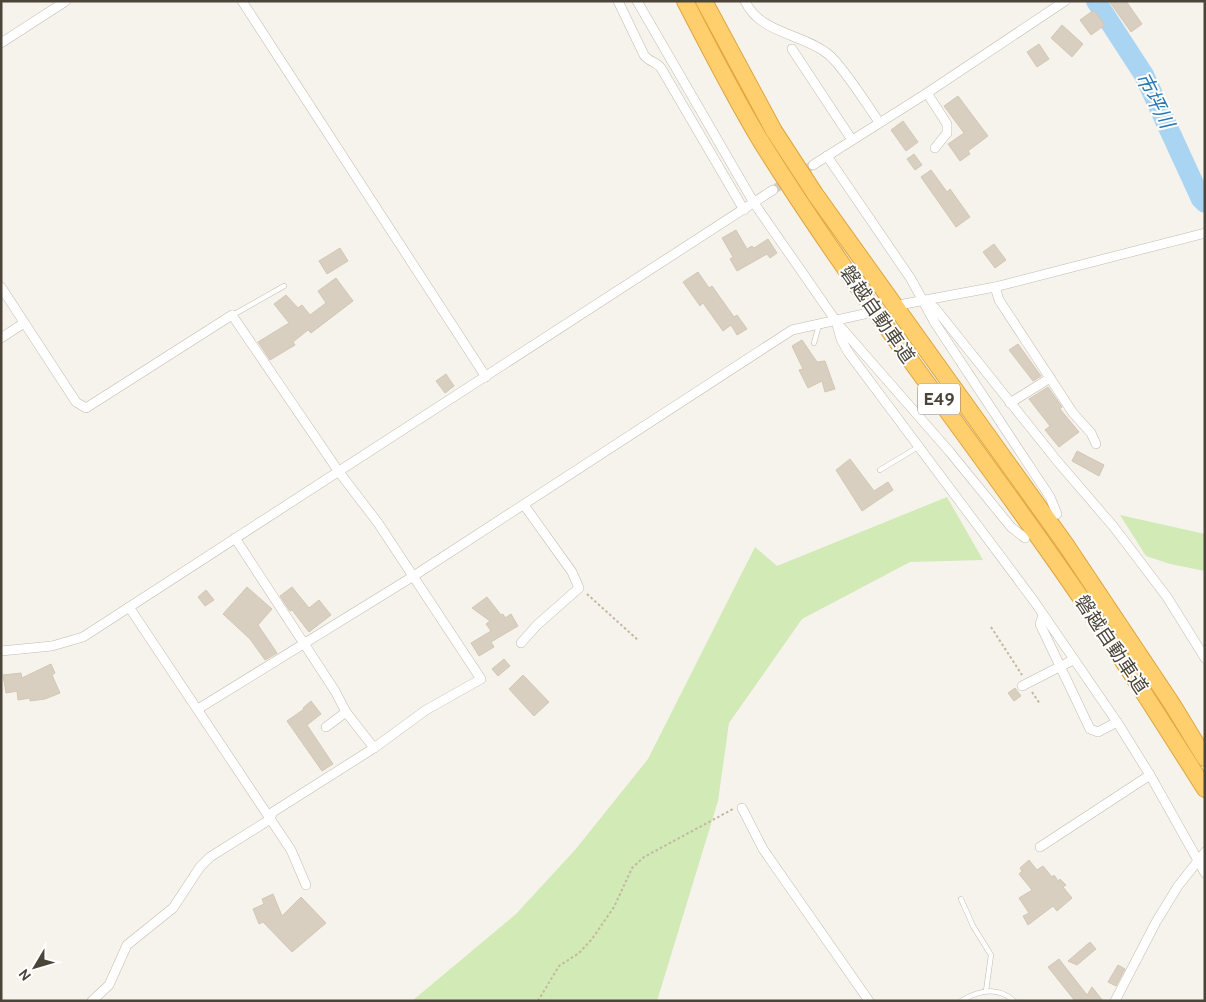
<svg xmlns="http://www.w3.org/2000/svg" width="1206" height="1002" viewBox="0 0 1206 1002" font-family="Cabin,'Noto Sans JP',sans-serif">
<style>
.green{fill:#d2eab5}
.lines{fill:none;stroke-linecap:round;stroke-linejoin:round}
.river{stroke:#a9d4f2;stroke-width:20}
.building{fill:#d8cfc1;stroke:#d3c7b4}
.street-tunnel{stroke:#d4d0c8;stroke-width:9;stroke-dasharray:9 4.5;stroke-linecap:butt}
.lane-casing{stroke:#c2bbae;stroke-width:5.5}
.street-casing{stroke:#c2bbae;stroke-width:10}
.highway-casing{stroke:#e0a43c;stroke-width:18}
.path{stroke:#c4b79f;stroke-width:2;stroke-dasharray:2.5 2.5;stroke-linecap:butt}
.lane{stroke:#fff;stroke-width:4.5}
.street{stroke:#fff;stroke-width:9}
.highway{stroke:#ffcf6e;stroke-width:16}
.labels{text-anchor:middle;stroke-width:4;stroke-linejoin:round;paint-order:stroke}
.shield{fill:#fff;stroke:#817c74;stroke-width:1}
.shield-label{font-size:18px;font-weight:bold;fill:#4b4439}
.street-label{font-size:19px;fill:#4b4439;stroke:#fff}
.water-label{font-size:20px;font-style:italic;fill:#2e7ab2;stroke:#fff}
</style>
<rect width="100%" height="100%" fill="#f6f3ec"/>
<g class="green">
<polygon points="947,497 983,560 910,562 802,619 729,723 718,801 657,1001 412,1001 516,914 575,850 648,759 755,547 777,566"/>
<polygon points="1120,515 1205,534 1205,571 1170,564 1146,556"/>
</g>
<g class="lines">
<polyline class="river" points="1096,1 1144,75 1201,199 1205,203"/>
</g>
<g class="building">
<polygon points="1109,1 1126,1 1142,24 1131,32"/>
<polygon points="1094,10 1105,25 1091,35 1080,20"/>
<polygon points="1062,25 1083,44 1072,57 1051,38"/>
<polygon points="1039,44 1049,59 1037,67 1027,52"/>
<polygon points="958,96 988,136 968,151 970,154 960,161 948,144 964,133 944,106"/>
<polygon points="903,121 918,142 906,151 891,130"/>
<polygon points="914,154 922,165 915,170 907,159"/>
<polygon points="931,170 947,192 950,189 970,217 956,227 921,177"/>
<polygon points="736,230 747,249 752,246 754,248 768,239 777,253 770,258 767,254 737,271 730,259 733,257 722,238"/>
<polygon points="994,244 1006,260 995,268 983,252"/>
<polygon points="340,248 348,261 327,274 319,261"/>
<polygon points="698,272 709,288 712,286 734,317 737,315 747,329 737,335 731,325 723,331 703,303 700,306 683,282"/>
<polygon points="336,278 353,301 311,333 308,330 293,342 295,345 270,360 258,342 289,323 274,304 286,295 298,308 302,305 310,315 326,303 318,291"/>
<polygon points="802,340 817,362 825,361 835,389 825,392 822,381 808,388 799,370 803,369 792,346"/>
<polygon points="1018,344 1041,376 1033,381 1009,350"/>
<polygon points="446,374 454,386 445,393 436,381"/>
<polygon points="1048,387 1062,407 1060,409 1079,432 1059,447 1045,430 1050,426 1029,399"/>
<polygon points="1077,451 1104,465 1099,476 1072,461"/>
<polygon points="850,459 874,491 888,482 893,490 862,511 836,470"/>
<polygon points="247,587 272,609 258,625 277,653 265,660 250,639 223,614"/>
<polygon points="292,587 309,608 319,600 331,615 309,632 292,610 290,611 280,596"/>
<polygon points="206,590 214,600 205,606 198,597"/>
<polygon points="487,597 501,615 503,614 505,618 511,614 518,626 491,642 494,647 479,656 471,643 491,631 486,624 490,621 472,608"/>
<polygon points="504,659 510,666 498,676 492,669"/>
<polygon points="51,664 55,673 52,675 60,693 45,699 30,701 30,698 18,700 17,691 6,693 3,675 21,673 22,678"/>
<polygon points="523,675 549,702 534,716 509,689"/>
<polygon points="1015,688 1021,696 1014,701 1008,693"/>
<polygon points="311,701 321,714 307,725 333,764 322,771 287,721 304,709 303,708"/>
<polygon points="1029,860 1037,870 1043,866 1052,877 1054,875 1058,881 1060,879 1066,885 1063,887 1072,898 1057,911 1053,906 1028,925 1023,916 1029,913 1019,898 1032,890 1019,874 1022,871 1020,868"/>
<polygon points="273,894 282,916 301,897 326,923 292,952 263,922 259,924 253,909 264,904 262,899"/>
<polygon points="1090,942 1096,949 1077,965 1068,961"/>
<polygon points="1059,959 1087,995 1092,987 1103,1001 1075,1001 1048,967"/>
<polygon points="1118,965 1125,969 1116,986 1108,982"/>
</g>
<g class="lines">
<polyline class="street-tunnel" points="773,190 813,165"/>
<defs>
<g id="lane">
<polyline points="233,315 284,286"/>
<polyline points="814,343 819,325"/>
<polyline points="880,470 918,447"/>
<polyline points="961,899 973,926 991,955 986,991"/>
<path d="M961,1001C979,990 998,986 1014,1001"/>
</g>
<g id="street">
<polyline points="242,1 486,377"/>
<path d="M618,1L644,55C649,62 657,62 661,68L744,210"/>
<polyline points="637,1 754,203 836,321 841,339 848,352 1034,601 1117,722 1150,775 1205,873"/>
<path d="M745,1C760,34 802,33 828,54C843,66 867,105 879,122"/>
<polyline points="1,43 66,1"/>
<polyline points="792,49 852,140"/>
<polyline points="927,93 947,124 947,133 935,148"/>
<polyline points="827,156 911,279 935,323 1050,497 1057,514"/>
<polyline points="813,165 927,93 1065,1"/>
<polyline points="1,287 76,402 86,408 232,315 339,472 378,523 481,679 426,710 374,748 273,812 269,820 210,857 200,867 173,908 127,945 109,985 92,1001"/>
<polyline points="995,287 999,300 1073,413 1091,433 1096,444"/>
<polyline points="921,300 935,308 1058,462 1113,526 1167,597 1205,658"/>
<polyline points="904,304 995,287 1205,233"/>
<polyline points="838,324 949,451 1011,527 1025,538"/>
<polyline points="1,338 24,323"/>
<polyline points="1010,403 1050,378"/>
<polyline points="235,538 335,691 346,712 374,748"/>
<polyline points="129,607 291,850 306,885"/>
<polyline points="1043,615 1040,624 1090,729 1098,732 1117,722"/>
<polyline points="521,643 537,625 579,588 572,572 524,505"/>
<polyline points="1,651 52,646 83,637 773,190"/>
<polyline points="1022,686 1073,660"/>
<polyline points="198,709 412,577 792,330 864,314"/>
<polyline points="326,727 346,712"/>
<polyline points="742,808 763,849 869,1001"/>
<polyline points="1040,847 1150,775"/>
<polyline points="1115,1001 1156,922 1178,886 1205,852"/>
</g>
<g id="highway">
<path d="M685,1C710,49 734,97 762,143C851,286 955,418 1051,555C1105,631 1155,710 1205,789"/>
<polyline points="704,1 774,131 815,194 1066,545 1172,704 1205,758"/>
</g>
</defs>
<use href="#lane" class="lane-casing"/>
<use href="#street" class="street-casing"/>
<use href="#highway" class="highway-casing"/>
<g class="path">
<polyline points="587,594 639,641"/>
<polyline points="991,627 1022,675"/>
<polyline points="1032,692 1040,704"/>
<polyline points="538,1001 559,966 579,953 592,939 614,907 632,868 644,857 733,809"/>
</g>
<use href="#lane" class="lane"/>
<use href="#street" class="street"/>
<use href="#highway" class="highway"/>
</g>
<g class="labels">
<rect class="shield" x="918" y="383.5" width="42" height="31" rx="4"/>
<g class="shield-label">
<text x="939" y="405">E49</text>
</g>
<g class="street-label">
<text transform="translate(878 314) rotate(55)" y="7">磐越自動車道</text>
<text transform="translate(1112 644) rotate(56)" y="7">磐越自動車道</text>
</g>
<g class="water-label">
<text transform="translate(1155 100) rotate(63)" y="7">市坪川</text>
</g>
</g>
<rect width="1206" height="1002" fill="none" stroke="#4b4439" stroke-width="5"/>
<g transform="translate(35 967) rotate(232)" stroke="#ffffff" stroke-width="4" paint-order="stroke">
<path d="M0-4L9 19L0 12L-9 19Z" fill="#4b4439"/>
<text y="-8" font-size="14" font-weight="bold" text-anchor="middle" fill="#4b4439">N</text>
</g>
</svg>
